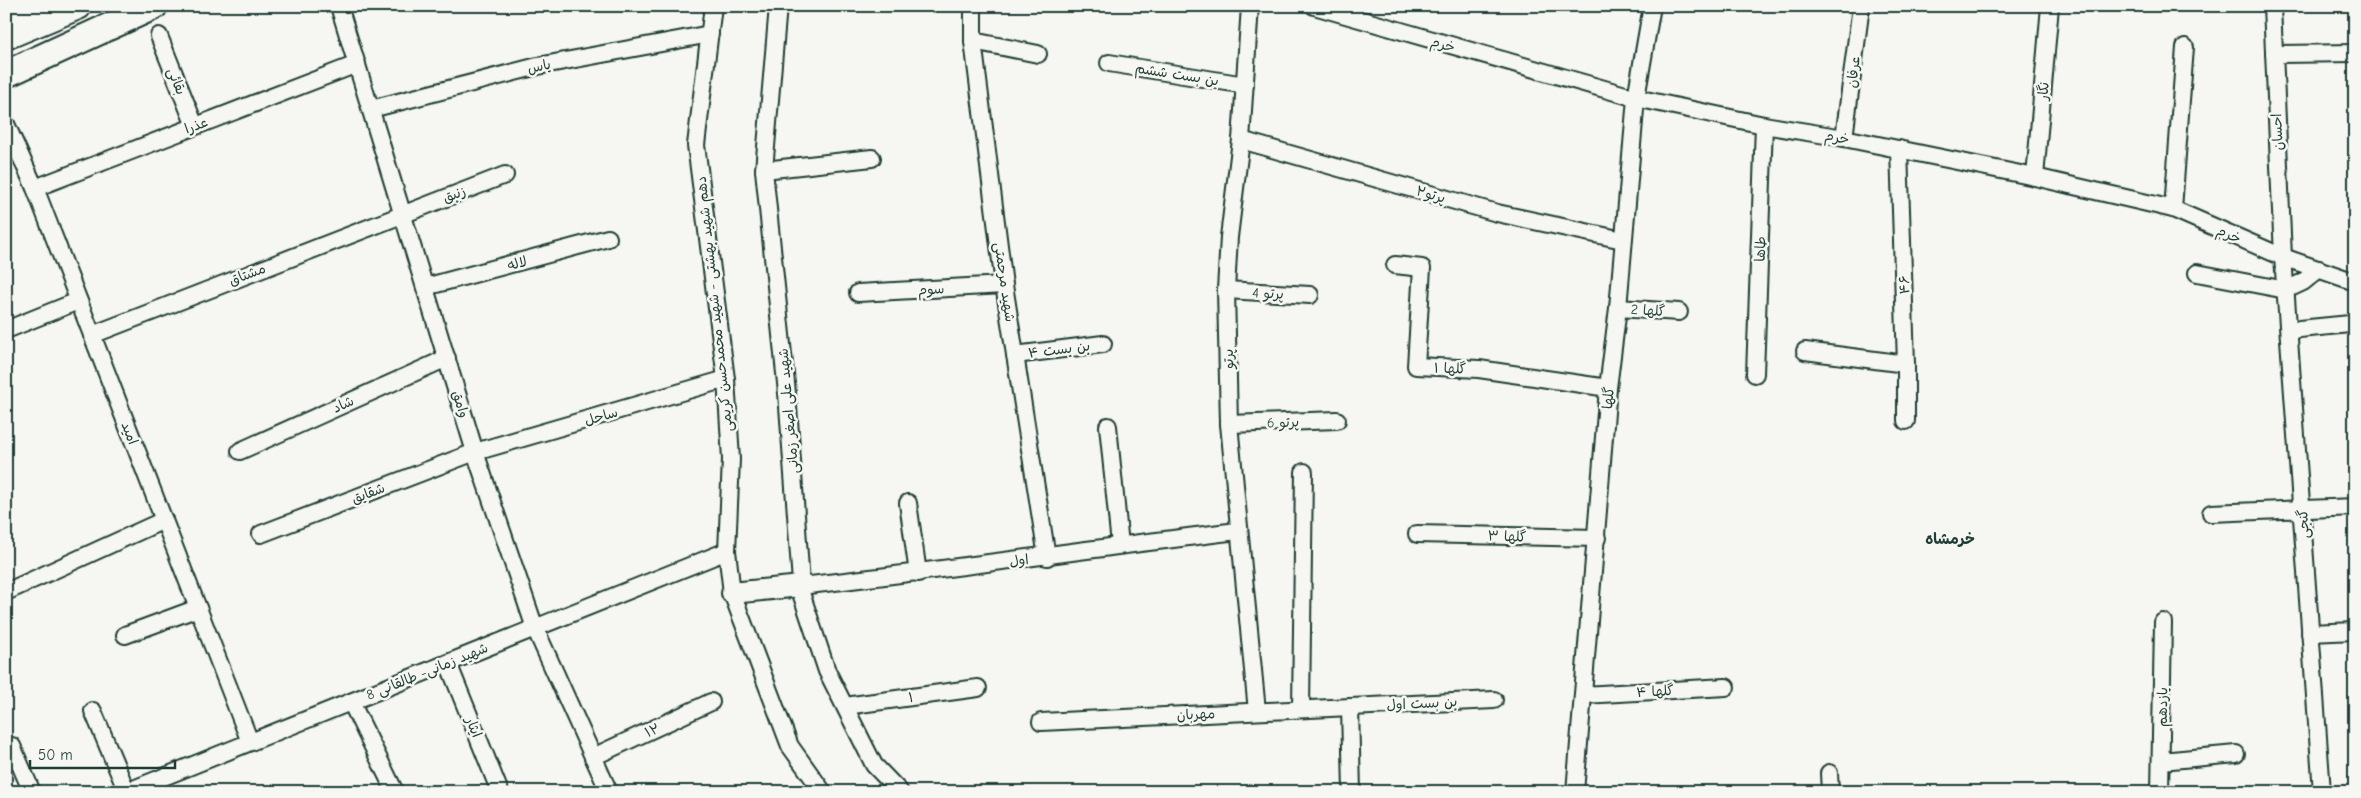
<svg xmlns="http://www.w3.org/2000/svg" width="2361" height="798" viewBox="0 0 2361 798" font-family="'Comic Neue','Playpen Sans Arabic',sans-serif">
<style>
.lines{fill:none;stroke-linecap:round;stroke-linejoin:round}
.minor-casing{stroke:#1f3d34;stroke-width:20}
.tertiary-casing{stroke:#1f3d34;stroke-width:24}
.primary-casing{stroke:#1f3d34;stroke-width:30}
.minor{stroke:#f6f6f2;stroke-width:16}
.tertiary{stroke:#f6f6f2;stroke-width:20}
.primary{stroke:#f6f6f2;stroke-width:26}
.labels{text-anchor:middle;stroke-width:5;stroke-linejoin:round;paint-order:stroke}
.street-label{font-size:14px;fill:#1f3d34;stroke:#f6f6f2}
.neighbourhood-label{font-size:15px;font-weight:bold;fill:#1f3d34;stroke:#f6f6f2}
</style>
<rect width="100%" height="100%" fill="#f6f6f2"/>
<filter id="ink" filterUnits="userSpaceOnUse"><feTurbulence type="fractalNoise" baseFrequency=".02" numOctaves="2"/><feDisplacementMap in="SourceGraphic" scale="10" xChannelSelector="R" yChannelSelector="G"/><feConvolveMatrix kernelMatrix="1 2 1 2 8 2 1 2 1" color-interpolation-filters="sRGB"/></filter>
<g filter="url(#ink)">
<g class="lines">
<defs>
<g id="minor">
<polyline points="339,6 475,452 535,628 609,792"/>
<polyline points="713,6 696,145 726,379 731,459 727,551 732,593 790,746 823,792"/>
<polyline points="778,6 764,170 787,393 802,596 827,671 874,765 900,792"/>
<polyline points="973,6 973,41 1004,285 1047,557"/>
<polyline points="1250,6 1241,140 1229,237 1226,290 1229,424 1257,711"/>
<polyline points="1314,6 1636,98 1764,125 1844,138 2035,177 2173,209 2283,257 2355,282"/>
<polyline points="2272,6 2283,257 2322,792"/>
<polyline points="159,36 195,126"/>
<polyline points="973,41 1038,54"/>
<polyline points="2274,54 2355,53"/>
<polyline points="1109,63 1245,85"/>
<polyline points="371,109 538,66 710,34"/>
<polyline points="6,124 35,188 250,742"/>
<polyline points="1844,138 1861,6"/>
<polyline points="1241,140 1497,213 1623,240"/>
<polyline points="1899,149 1906,364 1906,421"/>
<polyline points="764,170 872,158"/>
<polyline points="2035,177 2050,6"/>
<polyline points="35,188 357,64"/>
<polyline points="2173,209 2185,47"/>
<polyline points="1395,265 1422,268 1416,366 1479,369 1608,388"/>
<polyline points="2197,273 2286,290 2303,282 2319,269"/>
<polyline points="425,287 608,238"/>
<polyline points="1226,290 1310,295"/>
<polyline points="858,293 1004,285"/>
<polyline points="1618,308 1679,312"/>
<polyline points="6,330 78,301"/>
<polyline points="2289,330 2350,324"/>
<polyline points="92,335 505,175"/>
<polyline points="1805,351 1906,364"/>
<polyline points="1015,355 1103,344"/>
<polyline points="1755,374 1764,125"/>
<polyline points="1229,424 1337,420"/>
<polyline points="1108,426 1120,545"/>
<polyline points="240,451 447,358"/>
<polyline points="908,503 918,573"/>
<polyline points="2211,513 2355,507"/>
<polyline points="261,534 475,452 726,379"/>
<polyline points="1417,534 1597,538"/>
<path d="M801,586C947,570 1092,548 1238,531"/>
<polyline points="6,592 164,520"/>
<polyline points="2310,633 2355,631"/>
<polyline points="125,635 198,608"/>
<polyline points="448,663 500,792"/>
<polyline points="1583,695 1726,687"/>
<polyline points="351,702 395,792"/>
<polyline points="845,706 978,688"/>
<polyline points="1350,707 1352,792"/>
<polyline points="1301,709 1304,472"/>
<polyline points="93,711 127,792"/>
<polyline points="1041,722 1494,700"/>
<polyline points="12,746 32,792"/>
<polyline points="593,757 711,702"/>
<polyline points="2161,761 2236,754"/>
<polyline points="1829,773 1830,792"/>
<polyline points="126,792 727,551"/>
<polyline points="1575,792 1608,388 1618,308 1636,98 1652,6"/>
<polyline points="2160,792 2163,622"/>
</g>
<polyline id="tertiary" points="732,593 801,586"/>
<g id="primary">
<polyline points="6,14 25,6"/>
<polyline points="6,36 78,6"/>
<polyline points="6,74 154,6"/>
</g>
</defs>
<use href="#minor" class="minor-casing"/>
<use href="#tertiary" class="tertiary-casing"/>
<use href="#primary" class="primary-casing"/>
<use href="#minor" class="minor"/>
<use href="#tertiary" class="tertiary"/>
<use href="#primary" class="primary"/>
</g>
</g>
<g class="labels">
<g class="street-label">
<text transform="translate(1443 44) rotate(16)" y="5">خرم</text>
<text transform="translate(539 66) rotate(-12)" y="5">یاس</text>
<text transform="translate(1853 72) rotate(-83)" y="5">عرفان</text>
<text transform="translate(1177 74) rotate(9)" y="5">بن بست ششم</text>
<text transform="translate(177 81) rotate(68)" y="5">بقائی</text>
<text transform="translate(2043 91) rotate(-85)" y="5">نگار</text>
<text transform="translate(196 125) rotate(-21)" y="5">عذرا</text>
<text transform="translate(2277 132) rotate(-93)" y="5">احسان</text>
<text transform="translate(1837 137) rotate(10)" y="5">خرم</text>
<text transform="translate(454 194) rotate(-21)" y="5">زنبق</text>
<text transform="translate(1431 194) rotate(16)" y="5">پرتو۲</text>
<text transform="translate(2229 234) rotate(23)" y="5">خرم</text>
<text transform="translate(1760 249) rotate(-88)" y="5">طاها</text>
<text transform="translate(517 263) rotate(-15)" y="5">لاله</text>
<text transform="translate(247 274) rotate(-21)" y="5">مشتاق</text>
<text transform="translate(1005 282) rotate(82)" y="5">شهید مرحمتی</text>
<text transform="translate(1904 285) rotate(-92)" y="5">۴۶</text>
<text transform="translate(931 289) rotate(-3)" y="5">سوم</text>
<text transform="translate(1268 293) rotate(3)" y="5">پرتو 4</text>
<text transform="translate(714 304) rotate(-96)" y="5">دهم شهید بهشتی - شهید محمدحسن کریمی</text>
<text transform="translate(1648 310) rotate(4)" y="5">گلها 2</text>
<text transform="translate(1059 349) rotate(-7)" y="5">بن بست ۴</text>
<text transform="translate(1228 359) rotate(-91)" y="5">پرتو</text>
<text transform="translate(1450 368) rotate(2)" y="5">گلها ۱</text>
<text transform="translate(1608 398) rotate(-85)" y="5">گلها</text>
<text transform="translate(343 404) rotate(-24)" y="5">شاد</text>
<text transform="translate(461 404) rotate(73)" y="5">وامق</text>
<text transform="translate(788 411) rotate(-95)" y="5">شهید علی اصغر زمانی</text>
<text transform="translate(601 416) rotate(-16)" y="5">ساحل</text>
<text transform="translate(1283 422) rotate(-2)" y="5">پرتو 6</text>
<text transform="translate(130 433) rotate(69)" y="5">امید</text>
<text transform="translate(368 493) rotate(-21)" y="5">شقایق</text>
<text transform="translate(2303 524) rotate(-94)" y="5">گنجی</text>
<text transform="translate(1507 536) rotate(2)" y="5">گلها ۳</text>
<text transform="translate(1019 560) rotate(-7)" y="5">اول</text>
<text transform="translate(427 671) rotate(-22)" y="5">شهید زمانی- طالقانی 8</text>
<text transform="translate(1655 691) rotate(-3)" y="5">گلها ۴</text>
<text transform="translate(911 697) rotate(-7)" y="5">۱</text>
<text transform="translate(1422 703) rotate(-3)" y="5">بن بست اول</text>
<text transform="translate(2162 707) rotate(-89)" y="5">یازدهم</text>
<text transform="translate(1196 714) rotate(-3)" y="5">مهربان</text>
<text transform="translate(474 727) rotate(68)" y="5">ایثار</text>
<text transform="translate(652 730) rotate(-25)" y="5">۱۲</text>
</g>
<g class="neighbourhood-label">
<text x="1950" y="544">خرمشاه</text>
</g>
</g>
<rect width="2361" height="798" fill="none" stroke="#f6f6f2" stroke-width="25"/>
<rect x="12" y="12" width="2336" height="773" fill="none" stroke="#1f3d34" stroke-width="2" filter="url(#ink)"/>
<path d="M30 760v8h145v-8" fill="none" stroke="#1f3d34" stroke-width="2.5"/>
<text x="38" y="760" font-size="15" fill="#1f3d34" stroke="#f6f6f2" stroke-width="4" paint-order="stroke">50 m</text>
</svg>
